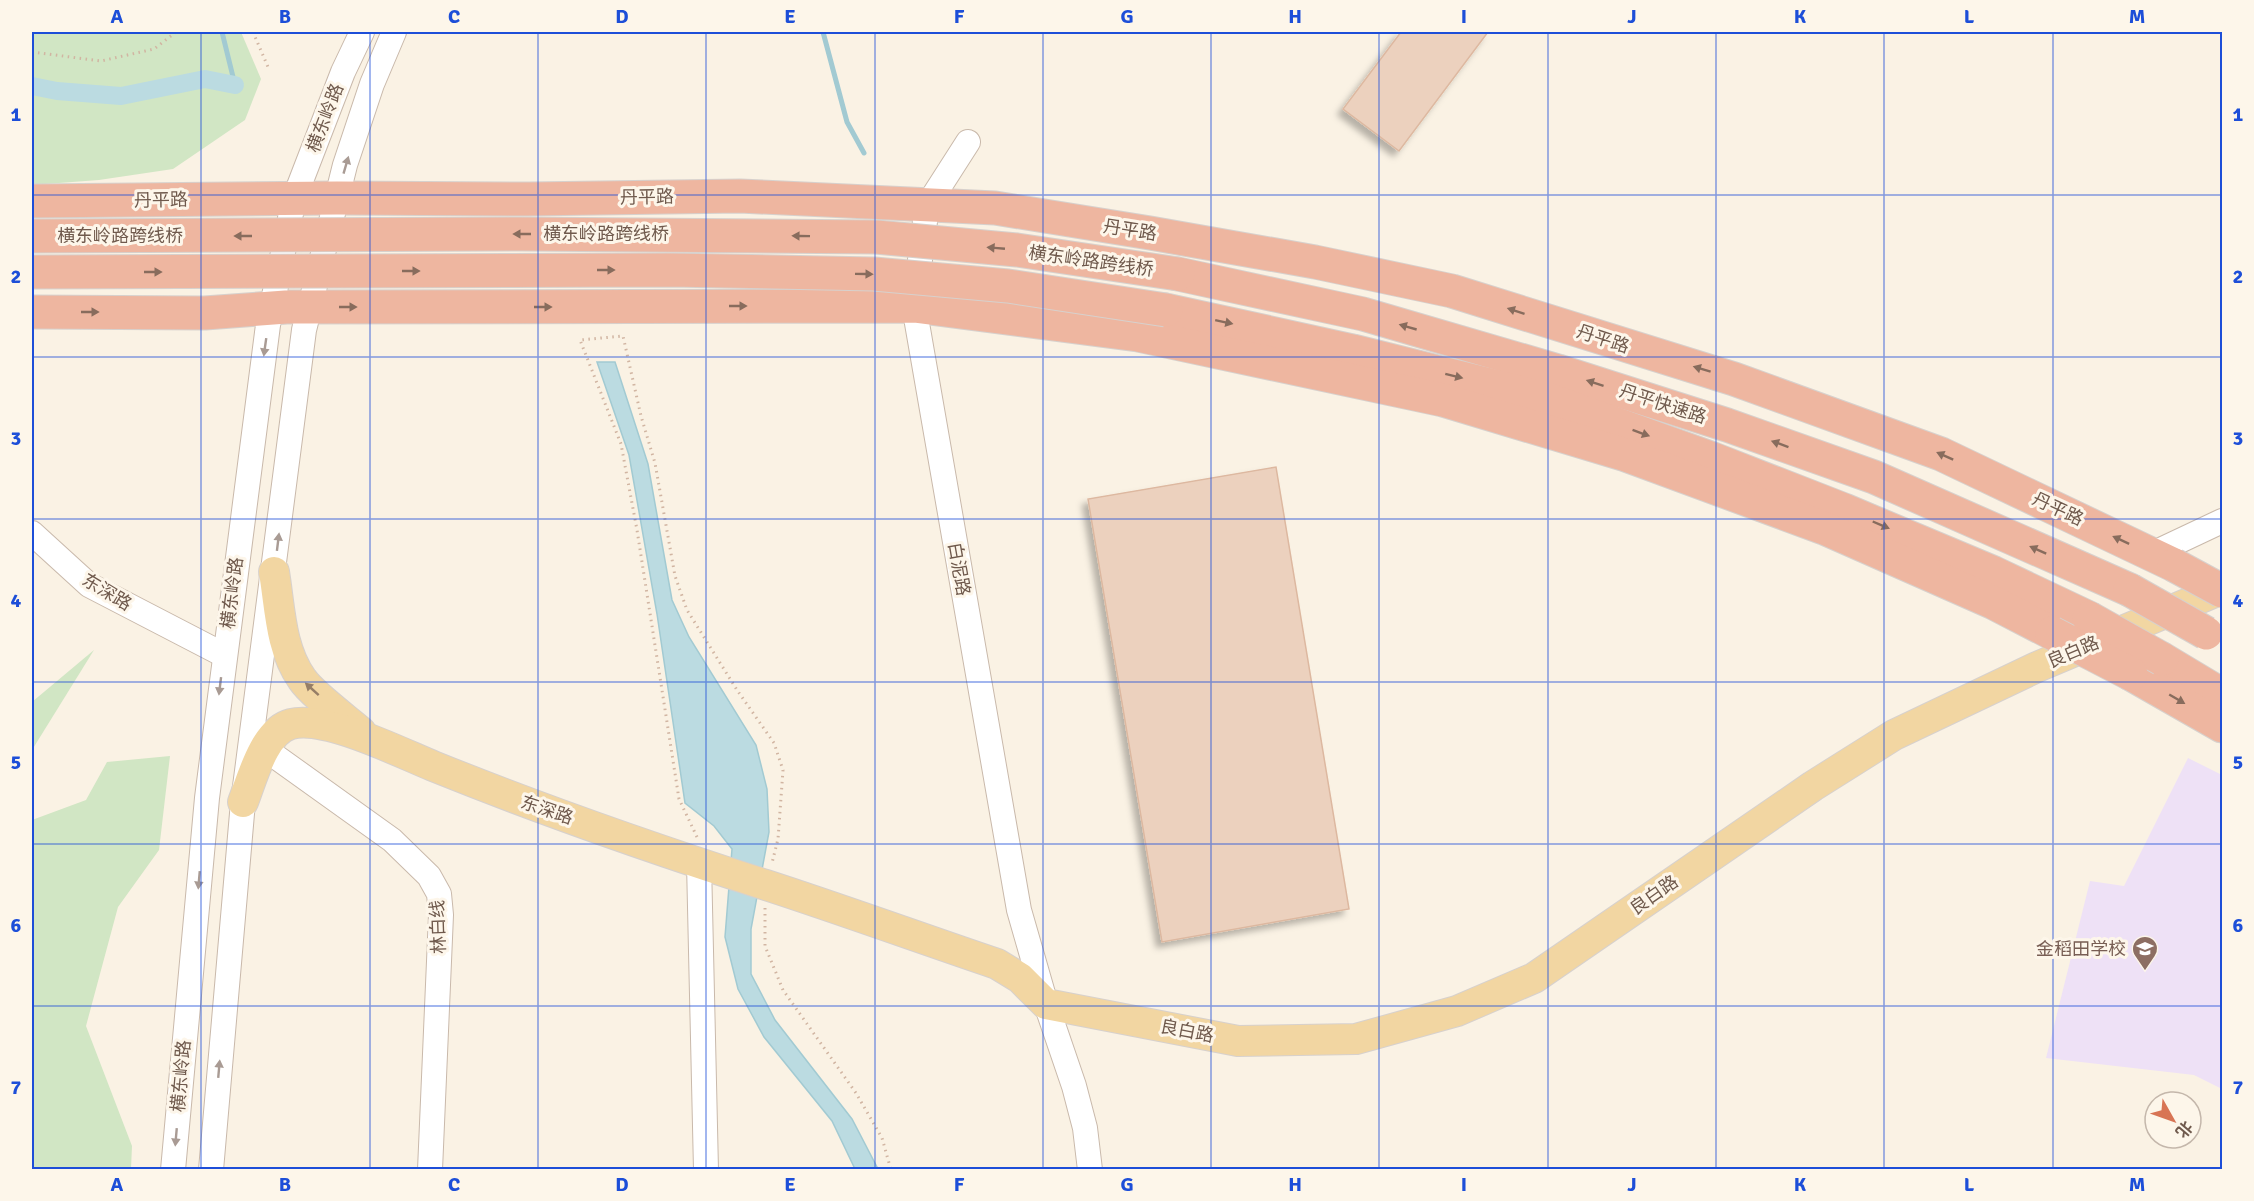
<svg xmlns="http://www.w3.org/2000/svg" width="2254" height="1201" viewBox="0 0 2254 1201" font-family="Signika,'Noto Sans SC',sans-serif">
<style>
.education{fill:#eee1f6}
.green{fill:#d1e6c4}
.water{fill:#bbdbe1;stroke:#a2cad2;stroke-width:1.5}
.lines{fill:none;stroke-linecap:round;stroke-linejoin:round}
.stream{stroke:#a2cad2;stroke-width:5}
.canal{stroke:#bbdbe1;stroke-width:18}
.building{fill:#ecd1be;stroke:#ddb8a0;stroke-width:1.5;filter:url(#shadow)}
.minor-casing{stroke:#c9b9ab;stroke-width:26}
.major-casing{stroke:#d7d1cd;stroke-width:32}
.highway-casing{stroke:#d7d1cd;stroke-width:35}
.path{stroke:#d1b5a2;stroke-width:3;stroke-dasharray:1.5 4.5;stroke-linecap:butt}
.minor{stroke:#fff;stroke-width:24}
.major{stroke:#f2d6a2;stroke-width:30}
.highway{stroke:#eeb6a0;stroke-width:33}
.highway-bridge-casing{stroke:#d7d1cd;stroke-width:35;stroke-linecap:butt}
.highway-bridge{stroke:#eeb6a0;stroke-width:33}
.oneway{fill:#a99b94}
.oneway2{fill:#886c5d}
.oneway3{fill:#967e66}
.grid{fill:none;stroke:#1d4ed8;stroke-width:1.5;stroke-opacity:0.55}
.labels{text-anchor:middle;stroke-width:6;stroke-linejoin:round;paint-order:stroke}
.street-label{font-size:18px;fill:#6f594c;stroke:#fdf6ea}
.education-label{font-size:18px;fill:#785e54;stroke:#fdf6ea;text-anchor:end}
.neatline{fill:none;stroke:#1d4ed8;stroke-width:2}
.grid-label{font-size:20px;text-anchor:middle;font-weight:bold;fill:#1d4ed8}
</style>
<defs>
<filter id="shadow"><feDropShadow dx="-5.5" dy="5.5" stdDeviation="3" flood-color="#0004"/></filter>
</defs>
<rect width="100%" height="100%" fill="#faf2e4"/>
<polygon class="education" points="2188,758 2222,775 2222,1089 2194,1075 2046,1058 2090,881 2124,886"/>
<g class="green">
<polygon points="32,32 241,32 261,79 245,120 173,169 99,180 32,185"/>
<polygon points="94,650 32,750 32,702"/>
<polygon points="170,756 159,850 118,907 86,1026 132,1146 131,1169 32,1169 32,820 86,800 107,762"/>
</g>
<polygon class="water" points="597,362 615,362 648,464 672,600 689,637 756,745 767,789 769,832 751,929 751,974 775,1020 852,1119 878,1169 855,1169 832,1121 764,1037 738,989 725,937 732,849 714,826 685,803 657,614 629,455"/>
<g class="lines">
<g class="stream">
<polyline points="222,32 235,85"/>
<polyline points="823,32 847,122 864,153"/>
</g>
<polyline class="canal" points="32,86 57,91 121,96 205,79 235,85"/>
</g>
<g class="building">
<polygon points="1401,32 1488,32 1399,151 1343,109"/>
<polygon points="1276,467 1349,909 1162,942 1088,499"/>
</g>
<g class="lines">
<defs>
<g id="minor">
<polyline points="968,142 927,206 914,306 1019,910 1046,1004 1074,1086 1085,1128 1090,1170"/>
<polyline points="32,533 89,585 224,655"/>
<polyline points="2152,554 2222,521"/>
<polyline points="252,737 265,749 392,840 429,876 439,894 441,915 430,1170"/>
<polyline points="699,863 706,1170"/>
<polyline points="173,1170 207,798 268,325 294,199 343,72 362,32"/>
<polyline points="211,1170 243,802 304,330 345,165 372,84 394,32"/>
</g>
<g id="major">
<path d="M274,572C280,608 280,648 302,679C312,694 346,719 361,732"/>
<path d="M243,802C252,779 264,731 291,724C325,715 399,752 433,766C542,810 654,849 766,885C843,910 920,938 997,964L1020,978L1046,1004L1238,1041L1356,1039L1457,1011L1534,978L1813,786L1894,735L2037,667L2222,589"/>
</g>
<g id="highway">
<polyline points="32,201 337,198 529,199 740,196 995,208 1150,233 1315,262 1452,291 1734,379 1941,454 2174,565"/>
<polyline points="1178,274 1363,314 1558,371 1727,425 1874,477 2130,590"/>
<polyline points="1166,310 1353,351 1550,400 1713,459 1844,510 1994,573 2089,618"/>
<polyline points="32,312 205,313 286,307 914,306 1138,335 1443,400 1626,455 1824,528 1994,603 2052,633"/>
<polyline points="2162,659 2222,695"/>
<polyline points="2131,674 2222,726"/>
</g>
</defs>
<use href="#minor" class="minor-casing"/>
<use href="#major" class="major-casing"/>
<use href="#highway" class="highway-casing"/>
<g class="path">
<polyline points="253,32 268,67"/>
<polyline points="32,52 101,61 154,49 176,32"/>
<polyline points="697,837 679,799 637,530 621,444 580,340 623,336 641,416 655,463 675,576 687,610 737,690 774,743 783,770 778,839 772,863"/>
<polyline points="765,908 765,946 783,990 856,1093 882,1138 891,1170"/>
</g>
<use href="#minor" class="minor"/>
<use href="#major" class="major"/>
<use href="#highway" class="highway"/>
<defs>
<g id="highway-bridge">
<polyline points="32,236 522,234 876,237 1017,250 1178,274"/>
<polyline points="32,272 671,270 874,274 1008,286 1166,310"/>
<polyline points="2174,565 2222,591"/>
<polyline points="2130,590 2206,633"/>
<polyline points="2089,618 2162,659"/>
<polyline points="2052,633 2131,674"/>
</g>
</defs>
<use href="#highway-bridge" class="highway-bridge-casing"/>
<use href="#highway-bridge" class="highway-bridge"/>
</g>
<defs><path id="oneway-solid" d="M-6-.8H1V-3.2L6.5 0L1 3.2V.8H-6Z" transform="scale(1.5)"/></defs>
<g class="oneway">
<use href="#oneway-solid" transform="translate(346 165) rotate(-74)"/>
<use href="#oneway-solid" transform="translate(265 347) rotate(98)"/>
<use href="#oneway-solid" transform="translate(278 542) rotate(-83)"/>
<use href="#oneway-solid" transform="translate(220 686) rotate(97)"/>
<use href="#oneway-solid" transform="translate(199 880) rotate(95)"/>
<use href="#oneway-solid" transform="translate(219 1069) rotate(-85)"/>
<use href="#oneway-solid" transform="translate(176 1137) rotate(95)"/>
</g>
<g class="oneway2">
<use href="#oneway-solid" transform="translate(522 234) rotate(180)"/>
<use href="#oneway-solid" transform="translate(243 236) rotate(180)"/>
<use href="#oneway-solid" transform="translate(801 236) rotate(-179)"/>
<use href="#oneway-solid" transform="translate(996 248) rotate(-175)"/>
<use href="#oneway-solid" transform="translate(606 270)"/>
<use href="#oneway-solid" transform="translate(411 271)"/>
<use href="#oneway-solid" transform="translate(153 272)"/>
<use href="#oneway-solid" transform="translate(864 274) rotate(1)"/>
<use href="#oneway-solid" transform="translate(738 306)"/>
<use href="#oneway-solid" transform="translate(348 307)"/>
<use href="#oneway-solid" transform="translate(543 307)"/>
<use href="#oneway-solid" transform="translate(1516 311) rotate(-162)"/>
<use href="#oneway-solid" transform="translate(90 312)"/>
<use href="#oneway-solid" transform="translate(1224 322) rotate(12)"/>
<use href="#oneway-solid" transform="translate(1408 327) rotate(-164)"/>
<use href="#oneway-solid" transform="translate(1702 369) rotate(-163)"/>
<use href="#oneway-solid" transform="translate(1454 376) rotate(14)"/>
<use href="#oneway-solid" transform="translate(1595 383) rotate(-162)"/>
<use href="#oneway-solid" transform="translate(1641 433) rotate(20)"/>
<use href="#oneway-solid" transform="translate(1780 444) rotate(-160)"/>
<use href="#oneway-solid" transform="translate(1945 456) rotate(-156)"/>
<use href="#oneway-solid" transform="translate(1881 525) rotate(23)"/>
<use href="#oneway-solid" transform="translate(2121 540) rotate(-155)"/>
<use href="#oneway-solid" transform="translate(2038 550) rotate(-156)"/>
<use href="#oneway-solid" transform="translate(2177 699) rotate(30)"/>
</g>
<use class="oneway3" href="#oneway-solid" transform="translate(312 689) rotate(-138)"/>
<path class="grid" d="M201,32V1170M370,32V1170M538,32V1170M706,32V1170M875,32V1170M1043,32V1170M1211,32V1170M1379,32V1170M1548,32V1170M1716,32V1170M1884,32V1170M2053,32V1170M32,195H2222M32,357H2222M32,519H2222M32,682H2222M32,844H2222M32,1006H2222"/>
<defs>
<symbol id="school-pin" viewBox="-11 -11 22 30"><path d="M0 17L-7.5 6A9.5 9.5 0 1 1 7.5 6Z" fill="#8d6e63" stroke="#fdf6ea"/><path d="M0-5L7-2L0 1L-7-2ZM-4 1L0 2.5L4 1V4Q0 6-4 4Z" fill="#fff"/></symbol>
</defs>
<g fill-rule="evenodd">
<use href="#school-pin" x="2130" y="934" width="30" height="40"/>
</g>
<g class="labels">
<g class="street-label">
<text transform="translate(325 118) rotate(-69)" y="6">横东岭路</text>
<text transform="translate(647 197) rotate(-1)" y="6">丹平路</text>
<text transform="translate(161 200) rotate(-1)" y="6">丹平路</text>
<text transform="translate(1130 230) rotate(9)" y="6">丹平路</text>
<text x="606" y="240">横东岭路跨线桥</text>
<text x="120" y="242">横东岭路跨线桥</text>
<text transform="translate(1091 261) rotate(8)" y="6">横东岭路跨线桥</text>
<text transform="translate(1603 339) rotate(18)" y="6">丹平路</text>
<text transform="translate(1663 404) rotate(18)" y="6">丹平快速路</text>
<text transform="translate(2058 509) rotate(25)" y="6">丹平路</text>
<text transform="translate(959 569) rotate(80)" y="6">白泥路</text>
<text transform="translate(107 592) rotate(31)" y="6">东深路</text>
<text transform="translate(232 593) rotate(-83)" y="6">横东岭路</text>
<text transform="translate(2073 652) rotate(-23)" y="6">良白路</text>
<text transform="translate(547 810) rotate(19)" y="6">东深路</text>
<text transform="translate(1654 895) rotate(-35)" y="6">良白路</text>
<text transform="translate(438 927) rotate(-92)" y="6">林白线</text>
<text transform="translate(1187 1031) rotate(11)" y="6">良白路</text>
<text transform="translate(181 1076) rotate(-85)" y="6">横东岭路</text>
</g>
<g class="education-label">
<text x="2126" y="955">金稻田学校</text>
</g>
</g>
<rect width="2254" height="1201" fill="none" stroke="#fdf6ea" stroke-width="66"/>
<g transform="translate(2173 1120) rotate(130)"><circle r="28" fill="#fdf6ea" stroke="#c4b7ab" stroke-width="1.5"/>
<path d="M0-4.5L10 22L0 15L-10 22Z" fill="#d87454"/>
<text y="-9" font-size="16" font-weight="bold" text-anchor="middle" fill="#6f594c">北</text>
</g>
<rect x="33" y="33" width="2188" height="1135" class="neatline"/>
<g class="grid-label">
<text x="117" y="23">A</text>
<text x="285" y="23">B</text>
<text x="454" y="23">C</text>
<text x="622" y="23">D</text>
<text x="790" y="23">E</text>
<text x="959" y="23">F</text>
<text x="1127" y="23">G</text>
<text x="1295" y="23">H</text>
<text x="1464" y="23">I</text>
<text x="1632" y="23">J</text>
<text x="1800" y="23">K</text>
<text x="1969" y="23">L</text>
<text x="2137" y="23">M</text>
<text x="16" y="121">1</text>
<text x="2238" y="121">1</text>
<text x="16" y="283">2</text>
<text x="2238" y="283">2</text>
<text x="16" y="445">3</text>
<text x="2238" y="445">3</text>
<text x="16" y="607">4</text>
<text x="2238" y="607">4</text>
<text x="16" y="769">5</text>
<text x="2238" y="769">5</text>
<text x="16" y="932">6</text>
<text x="2238" y="932">6</text>
<text x="16" y="1094">7</text>
<text x="2238" y="1094">7</text>
<text x="117" y="1191">A</text>
<text x="285" y="1191">B</text>
<text x="454" y="1191">C</text>
<text x="622" y="1191">D</text>
<text x="790" y="1191">E</text>
<text x="959" y="1191">F</text>
<text x="1127" y="1191">G</text>
<text x="1295" y="1191">H</text>
<text x="1464" y="1191">I</text>
<text x="1632" y="1191">J</text>
<text x="1800" y="1191">K</text>
<text x="1969" y="1191">L</text>
<text x="2137" y="1191">M</text>
</g>
</svg>
